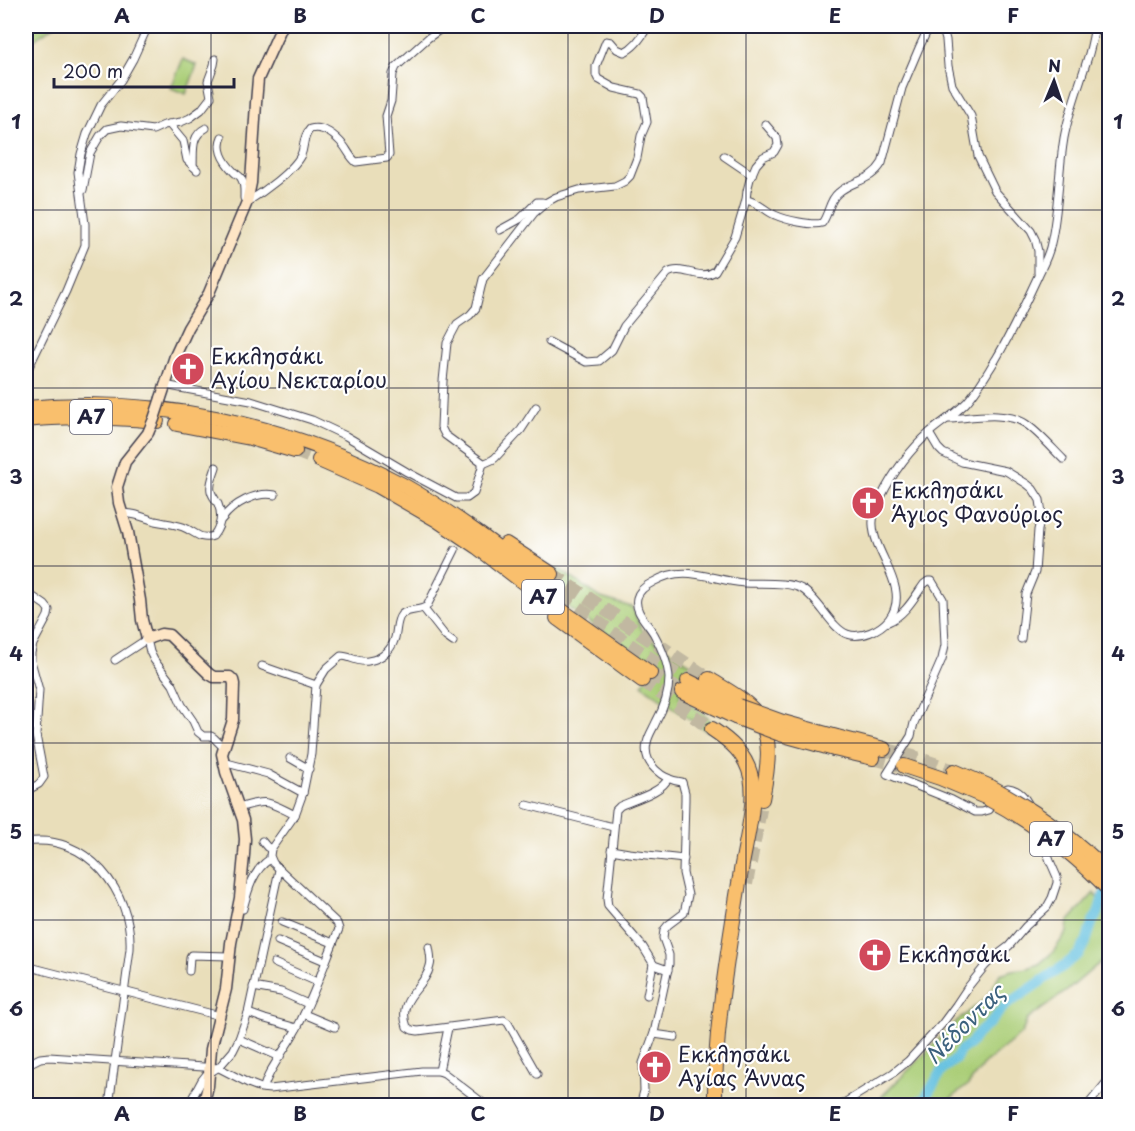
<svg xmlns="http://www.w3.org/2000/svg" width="1135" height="1131" viewBox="0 0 1135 1131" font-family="'Playpen Sans',sans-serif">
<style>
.green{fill:#aace77;stroke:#667859;stroke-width:1.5}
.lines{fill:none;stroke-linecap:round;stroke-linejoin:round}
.river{stroke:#61bfdf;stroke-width:10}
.highway-tunnel{stroke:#c1b8a1;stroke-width:14;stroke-dasharray:14 7;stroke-linecap:butt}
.street-casing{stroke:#403e4e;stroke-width:9}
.secondary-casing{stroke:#403e4e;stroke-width:13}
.highway-casing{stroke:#403e4e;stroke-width:16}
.street{stroke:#fff;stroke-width:7}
.secondary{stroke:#fde5c5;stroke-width:10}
.highway{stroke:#f9bf6d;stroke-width:14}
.secondary-bridge-casing{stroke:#403e4e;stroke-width:13;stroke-linecap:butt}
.highway-bridge-casing{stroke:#403e4e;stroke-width:16;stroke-linecap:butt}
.secondary-bridge{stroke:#fde5c5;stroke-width:10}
.highway-bridge{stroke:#f9bf6d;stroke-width:14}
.grid{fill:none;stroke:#22223b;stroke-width:1.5;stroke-opacity:0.55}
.labels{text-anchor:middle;stroke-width:4.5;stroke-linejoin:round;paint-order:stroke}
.shield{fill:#fff;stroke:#646476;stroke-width:1.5}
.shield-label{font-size:20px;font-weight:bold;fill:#22223b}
.poi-label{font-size:21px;fill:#22223b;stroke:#fff;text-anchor:start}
.water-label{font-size:22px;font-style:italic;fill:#3b617d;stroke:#fff}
.neatline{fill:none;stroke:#22223b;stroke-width:2}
.grid-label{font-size:20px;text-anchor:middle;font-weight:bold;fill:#22223b}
</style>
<rect width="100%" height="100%" fill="#fff"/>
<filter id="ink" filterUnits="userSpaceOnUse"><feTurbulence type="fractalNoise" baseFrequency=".0167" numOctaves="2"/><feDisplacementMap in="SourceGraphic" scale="12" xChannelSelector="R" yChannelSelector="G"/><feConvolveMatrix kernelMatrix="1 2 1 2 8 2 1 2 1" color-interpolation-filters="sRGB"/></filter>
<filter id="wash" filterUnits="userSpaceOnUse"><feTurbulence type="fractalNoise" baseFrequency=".008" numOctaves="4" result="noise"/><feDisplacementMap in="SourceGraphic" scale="24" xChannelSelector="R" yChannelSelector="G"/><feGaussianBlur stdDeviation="1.35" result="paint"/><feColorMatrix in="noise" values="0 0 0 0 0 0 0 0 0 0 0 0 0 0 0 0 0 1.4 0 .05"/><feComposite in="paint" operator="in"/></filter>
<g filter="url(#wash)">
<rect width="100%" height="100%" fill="#e9deba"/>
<g class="green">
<polygon points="26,26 54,26 28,44 26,40"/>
<polygon points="183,59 197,65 186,94 171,88"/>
<polygon points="556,567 601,598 632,607 639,624 645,635 695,667 679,696 713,722 706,731 642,685 656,666 540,589"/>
<polygon points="1094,893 1109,911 1109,943 1104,959 1068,990 1027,1020 1022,1033 983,1065 968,1085 942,1105 871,1105 878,1103 883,1095 923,1056 950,1027 987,997 1000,974 1013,970 1028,968 1039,964 1053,952 1067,932 1068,922"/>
</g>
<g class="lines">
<polyline class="river" points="910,1106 925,1098 943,1069 955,1060 961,1050 970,1044 977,1034 990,1023 1005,1006 1065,965 1079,954 1086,942 1093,921 1098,914 1103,896 1110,884"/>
</g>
</g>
<g filter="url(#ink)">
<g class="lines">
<g class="highway-tunnel">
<polyline points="295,451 319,460"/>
<polyline points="552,574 709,679"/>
<path d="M544,583C591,617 637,653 688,681"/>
<polyline points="650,673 682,692"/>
<polyline points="642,680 712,729"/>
<polyline points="884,749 917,758 954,771"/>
<polyline points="873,758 904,766"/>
<polyline points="746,884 762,799"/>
</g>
<defs>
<g id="street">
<polyline points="169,124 183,141 187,160 197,170"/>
<path d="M222,137C216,150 224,162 234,172C236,174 240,176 241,178C245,184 244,191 244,198"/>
<polyline points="724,156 752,175"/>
<path d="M193,166C194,152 190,136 206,128"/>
<polyline points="83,190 90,153 100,136 107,129 121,126 153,130 164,125 181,122 190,118 201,110 211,97 208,81 214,65 215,59"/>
<path d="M746,200C759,202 765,211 775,215C786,220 812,226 822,223C829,214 829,200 838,193C852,180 871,182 882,163L902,88L919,48L927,31L930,28L935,26H940L944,33L946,40L948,66L952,85L971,116L978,156L995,191L1031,231L1035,239L1038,251V273"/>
<path d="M247,202C262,193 293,171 301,155C305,146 302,138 310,129C323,125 336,136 344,146C348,151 350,157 356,162L387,158L389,155L386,116L391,101L393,74L396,67L428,38L445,26"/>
<polyline points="500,230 520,219 537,202 542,202 546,203"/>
<path d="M549,342L586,362L599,361L612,350L624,326L668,273C682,264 700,282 715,271L735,237L746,200L747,191L750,179L756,165L763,157L774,152L778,145L777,138L765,124"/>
<polyline points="26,373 66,291 85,245 85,224 78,172 81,154 87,134 101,105 121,80 133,59 148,26"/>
<path d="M164,385L251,401L312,420L346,436L407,472L456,498H467L474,493L482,467V462L445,435L441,427L443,381L447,343L457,324L470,315L476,308L483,279L534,213L547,202L556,197L579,190L615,186L625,181L630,176L637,158L641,136L647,122L643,97L640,94L614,88L598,79L596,75V66L606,41L611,42L617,49L624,52C634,48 643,35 648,26"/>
<path d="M948,419C970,418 1006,410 1026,424C1039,433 1051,447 1063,459"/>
<polyline points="929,433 938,448 943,453 962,462 1006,471 1027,484 1033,489 1040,500 1042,514 1038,530 1035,572 1026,594 1021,639"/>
<polyline points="483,464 492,460 495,458 521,430 536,407"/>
<path d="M122,514C134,512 144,518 155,521C164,523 174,524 183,527C194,531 200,541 213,536C221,526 223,516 218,504C216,500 212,496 211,491C209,484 214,474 216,467"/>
<path d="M222,519C233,504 256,491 275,495"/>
<polyline points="26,592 45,605 49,610 48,616 33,644 31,653 31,661 39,690 36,735 44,777 39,784 26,791"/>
<polyline points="424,609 446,637 453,642"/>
<path d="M888,622C905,615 914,598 924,584L928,581H932L943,599L945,645L942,659L914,723L911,736L887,774L952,800L975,812H982L989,810L996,802"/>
<polyline points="115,660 147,639 150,652 154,660 173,685 182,705 193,721 198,732 203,736 211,736 214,738 223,747"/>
<polyline points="262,666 316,685"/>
<polyline points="290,758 309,769"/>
<polyline points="223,762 268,774 303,793"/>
<path d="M668,778C663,792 633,800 620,806L616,810L607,899L608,906L643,947L654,965L668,970"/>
<path d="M1002,792L1003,790L1008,788C1020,790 1025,797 1030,807"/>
<polyline points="527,805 613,827"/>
<path d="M239,808C268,798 268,802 295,815"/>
<polyline points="262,841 267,847 271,849"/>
<path d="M26,842C86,832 133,892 130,949L109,1106"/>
<polyline points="611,850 629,853 684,859"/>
<path d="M243,909C248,890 253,870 270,859"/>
<polyline points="282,922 333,943"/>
<polyline points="278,941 325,961"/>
<path d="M429,947C430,953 432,960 430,966C425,989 396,997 407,1027L412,1030L418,1031L504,1020L508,1023L537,1074"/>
<polyline points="274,963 317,982"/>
<polyline points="26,966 220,1016"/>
<polyline points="189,971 190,957 191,955 229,956"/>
<polyline points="253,987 281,992 308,1004"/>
<polyline points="647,995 653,964"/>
<polyline points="248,1013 265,1019 297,1028"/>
<polyline points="304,1014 335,1027"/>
<polyline points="654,1034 675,1037"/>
<polyline points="239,1039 280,1057"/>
<polyline points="26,1065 40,1058 49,1057 219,1068 248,1083 261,1088 270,1089 422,1071 439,1071 444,1073 487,1106"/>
<polyline points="439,1071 448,1028"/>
<path d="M264,1088C266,1073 289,1044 297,1028C314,996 325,962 339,929L337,923L273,863L270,856L271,849L295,815L303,793L311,754L316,685L326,669L341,656C350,656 358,663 368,661C383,659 394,648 396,633C397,627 397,620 401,615C408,608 419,612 427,606L455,550"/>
<polyline points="667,1105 668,1106"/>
<polyline points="188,1106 202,1080 206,1075 219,1067 233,1051 239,1039 248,1013 279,870"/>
<path d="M640,1106L644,1091L643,1063L654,1033L669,964V955L663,938L664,930L668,925L684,913L688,895L683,873L685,800V793L682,782C663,780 642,764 647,743C648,736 653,729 656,722C664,708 669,694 669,678C668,662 661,647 654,634C647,622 634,612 637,598C639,590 647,585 653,582C685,563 710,580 744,583C760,584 788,581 802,589C819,599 831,628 847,634C861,639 880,630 889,619C912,589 874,555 873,525C872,515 877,506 881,497C893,473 910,450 930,432C942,422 955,414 966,403C978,390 987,373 996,359C1012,332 1025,304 1038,276C1043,265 1049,255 1051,243C1059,209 1058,173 1064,138C1069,111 1079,86 1087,60C1091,49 1093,37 1095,26"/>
<polyline points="839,1106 893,1073 908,1061 942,1024 956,1005 968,987 985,966 993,958 1009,946 1026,926 1047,907 1052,898 1057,883 1057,877 1050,861 1041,835"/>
<polyline points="1087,1106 1110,1078"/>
</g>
<g id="secondary">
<polyline points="161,398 175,356 188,328 209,293 247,202 251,183 256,103 258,79 282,26"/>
<polyline points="148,433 125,462 117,487 119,503 128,532 140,600 142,620 147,639 161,634 169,635 209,674 214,677 230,677 233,680 234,684 233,720 222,754 226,772 243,820 245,839 244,855 240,898 231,943 226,989 211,1049 208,1086 203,1106"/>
</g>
<g id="highway">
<path d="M26,408C155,395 289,424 403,485C453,513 499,548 544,583"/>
<path d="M26,420C70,415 113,417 157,421"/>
<polyline points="177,424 250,438 295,451"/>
<polyline points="319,460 378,486 437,520 477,547 537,593 650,673"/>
<polyline points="506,544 552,574"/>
<polyline points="557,618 642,680"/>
<path d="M709,679C725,689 743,698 755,712C775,736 767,772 762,799"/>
<polyline points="688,681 738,706"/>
<polyline points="682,692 735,717"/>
<path d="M712,729C730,741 746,754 751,777C757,806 744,847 740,877C728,952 714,1030 715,1106"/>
<polyline points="837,737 884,749"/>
<polyline points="834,749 873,758"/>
<polyline points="904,766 940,778 985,797"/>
<polyline points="954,771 991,787"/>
</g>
</defs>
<use href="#street" class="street-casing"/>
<use href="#secondary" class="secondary-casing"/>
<use href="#highway" class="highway-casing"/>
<use href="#street" class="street"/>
<use href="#secondary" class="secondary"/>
<use href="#highway" class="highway"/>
<defs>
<polyline id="secondary-bridge" points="148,433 154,419 161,398"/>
<g id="highway-bridge">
<polyline points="738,706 783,722 837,737"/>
<polyline points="735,717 780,734 834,749"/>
<path d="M991,787C1034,810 1075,839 1110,874"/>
<path d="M985,797C1031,821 1074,853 1110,891"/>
</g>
</defs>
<use href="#secondary-bridge" class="secondary-bridge-casing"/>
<use href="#highway-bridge" class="highway-bridge-casing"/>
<use href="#secondary-bridge" class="secondary-bridge"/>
<use href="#highway-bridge" class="highway-bridge"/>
</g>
</g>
<path class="grid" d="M211,26V1106M389,26V1106M568,26V1106M746,26V1106M924,26V1106M26,210H1110M26,388H1110M26,566H1110M26,743H1110M26,920H1110"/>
<defs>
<symbol id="church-disc" viewBox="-11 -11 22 22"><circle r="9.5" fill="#d1495b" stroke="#fff"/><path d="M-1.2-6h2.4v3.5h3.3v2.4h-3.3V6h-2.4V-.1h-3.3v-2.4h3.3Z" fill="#fff"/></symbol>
</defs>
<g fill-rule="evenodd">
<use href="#church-disc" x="169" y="350" width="38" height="38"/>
<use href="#church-disc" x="849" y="484" width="38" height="38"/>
<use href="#church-disc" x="856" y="936" width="38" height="38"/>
<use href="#church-disc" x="636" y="1048" width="38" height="38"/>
</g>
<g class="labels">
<g class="shield">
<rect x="70" y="400" width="42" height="34" rx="4.5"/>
<rect x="522" y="580" width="42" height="34" rx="4.5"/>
<rect x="1030" y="822" width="42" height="34" rx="4.5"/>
</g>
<g class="shield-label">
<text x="91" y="424">Α7</text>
<text x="543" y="604">Α7</text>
<text x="1051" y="846">Α7</text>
</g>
<g class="poi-label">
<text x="211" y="364">Εκκλησάκι<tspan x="211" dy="24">Αγίου Νεκταρίου</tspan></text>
<text x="891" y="498">Εκκλησάκι<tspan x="891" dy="24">Άγιος Φανούριος</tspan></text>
<text x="898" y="962">Εκκλησάκι</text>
<text x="678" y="1062">Εκκλησάκι<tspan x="678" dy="24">Αγίας Άννας</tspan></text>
</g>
<g class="water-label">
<text transform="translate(965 1024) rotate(-45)" y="8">Νέδoντας</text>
</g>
</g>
<rect width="1135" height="1131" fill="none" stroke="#fff" stroke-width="66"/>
<g transform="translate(1054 81) rotate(2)" stroke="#ffffff" stroke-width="4.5" paint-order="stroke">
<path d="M0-4.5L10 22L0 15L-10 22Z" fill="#22223b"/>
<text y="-9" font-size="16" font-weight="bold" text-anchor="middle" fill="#22223b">N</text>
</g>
<path d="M54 78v9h180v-9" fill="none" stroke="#22223b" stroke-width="3"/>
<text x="63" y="78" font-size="18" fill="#22223b" stroke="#ffffff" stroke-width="4.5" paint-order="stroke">200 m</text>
<rect x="33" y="33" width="1069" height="1065" class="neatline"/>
<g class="grid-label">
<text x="122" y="23">A</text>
<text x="300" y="23">B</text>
<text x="478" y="23">C</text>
<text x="657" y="23">D</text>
<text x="835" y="23">E</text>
<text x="1013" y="23">F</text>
<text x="16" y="129">1</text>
<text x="1118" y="129">1</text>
<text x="16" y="306">2</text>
<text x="1118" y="306">2</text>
<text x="16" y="484">3</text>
<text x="1118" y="484">3</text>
<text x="16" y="661">4</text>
<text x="1118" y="661">4</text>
<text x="16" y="839">5</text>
<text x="1118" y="839">5</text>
<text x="16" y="1016">6</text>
<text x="1118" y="1016">6</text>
<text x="122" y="1121">A</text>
<text x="300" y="1121">B</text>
<text x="478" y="1121">C</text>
<text x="657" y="1121">D</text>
<text x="835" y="1121">E</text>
<text x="1013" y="1121">F</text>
</g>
</svg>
